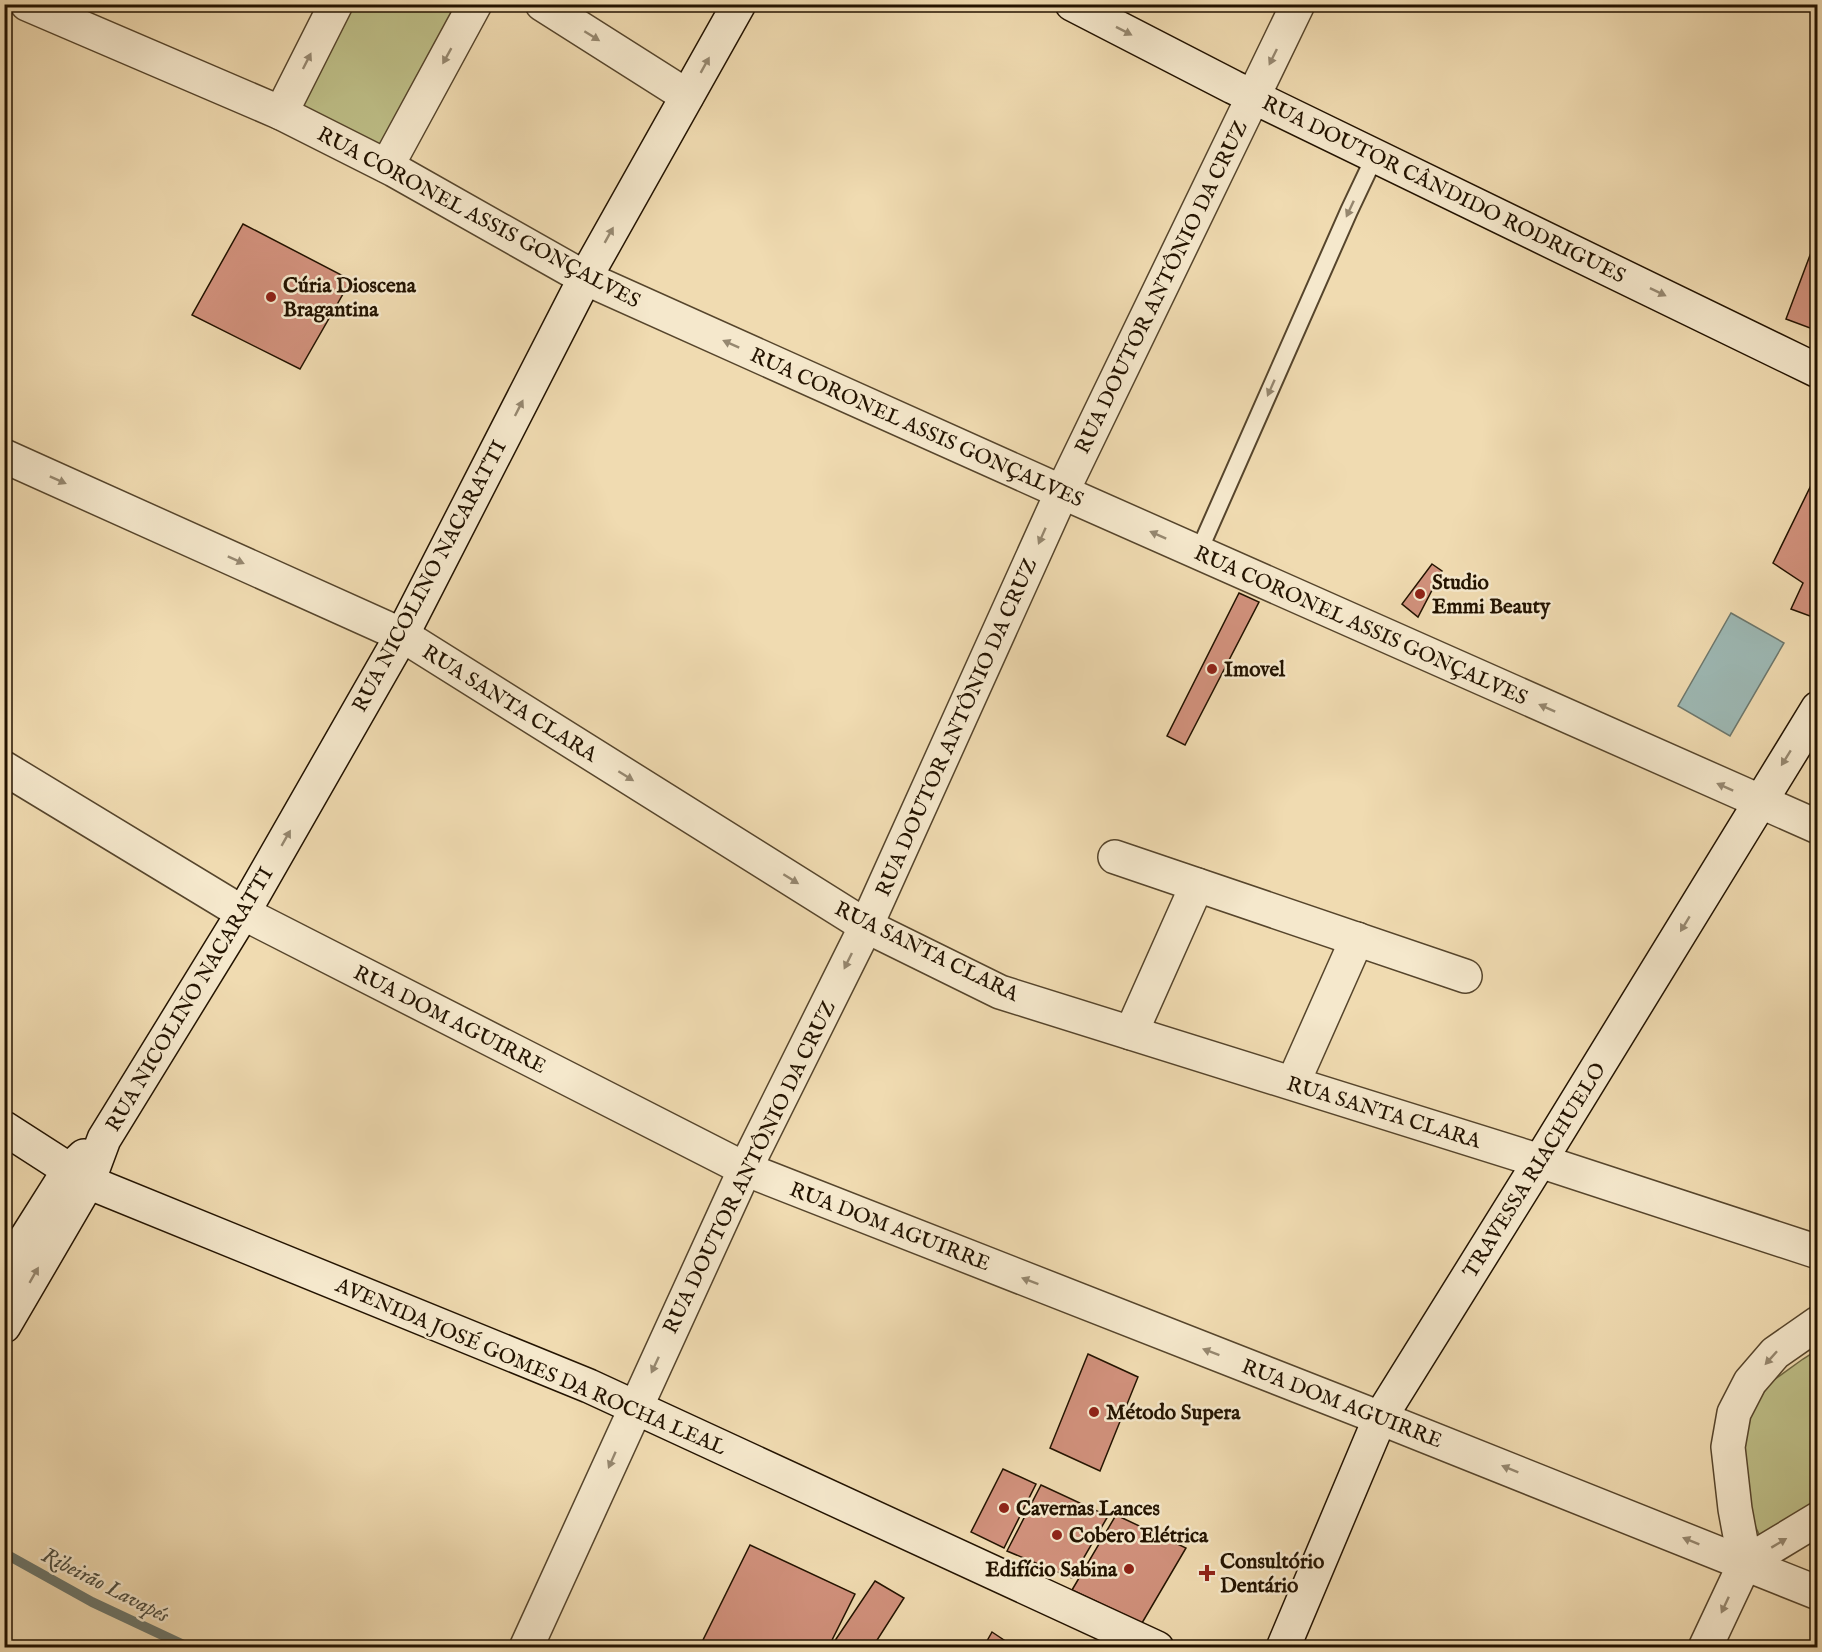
<svg xmlns="http://www.w3.org/2000/svg" width="1822" height="1652" viewBox="0 0 1822 1652" font-family="'IM FELL English',serif">
<style>
.green{fill:#bebf88;stroke:#706944;stroke-width:1.5}
.water{fill:#9db9b5;stroke:#6c776d;stroke-width:1.5}
.lines{fill:none;stroke-linecap:round;stroke-linejoin:round}
.stream{stroke:#6c776d;stroke-width:10}
.building{fill:#d1917c;stroke:#231300;stroke-width:1.5}
.lane-casing{stroke:#56452c;stroke-width:20}
.street-casing{stroke:#56452c;stroke-width:36}
.secondary-casing{stroke:#231300;stroke-width:36}
.lane{stroke:#f5e8cc;stroke-width:16}
.street{stroke:#f5e8cc;stroke-width:33}
.secondary{stroke:#f5e8cc;stroke-width:33}
.oneway{fill:#968870}
.poi-dot{fill:#8f2418;stroke:#f5e8cc;stroke-width:2}
.labels{text-anchor:middle;stroke-width:5;stroke-linejoin:round;paint-order:stroke}
.street-label{font-size:21px;fill:#231300;stroke:#f5e8cc}
.poi-label{font-size:21px;font-weight:bold;fill:#231300;stroke:#f5e8cc;text-anchor:start}
.water-label{font-size:22px;font-style:italic;fill:#4e4d3f;stroke:#f5e8cc}
</style>
<rect width="100%" height="100%" fill="#f0dbb1"/>
<filter id="stains"><feTurbulence type="fractalNoise" baseFrequency=".00333" numOctaves="4"/><feColorMatrix values="0 0 0 0 .2 0 0 0 0 .09 0 0 0 0 .02 0 0 0 .5 -.17"/></filter>
<radialGradient id="worn" r=".72"><stop offset=".6" stop-color="#630" stop-opacity="0"/><stop offset="1" stop-color="#630" stop-opacity=".3"/></radialGradient>
<g class="green">
<polygon points="343,5 463,5 381,152 291,106"/>
<polygon points="1817,1350 1817,1509 1762,1540 1754,1524 1740,1454 1750,1411 1771,1382 1803,1359"/>
</g>
<polygon class="water" points="1731,613 1784,643 1730,736 1678,706"/>
<g class="lines">
<polyline class="stream" points="4,1553 92,1602 190,1648"/>
</g>
<g class="building">
<polygon points="243,224 351,280 300,369 192,315"/>
<polygon points="1818,234 1818,331 1786,319"/>
<polygon points="1818,471 1818,619 1791,609 1803,583 1773,563"/>
<polygon points="1432,564 1442,571 1418,617 1402,604"/>
<polygon points="1239,593 1259,602 1185,745 1167,736"/>
<polygon points="1088,1354 1138,1377 1100,1471 1050,1448"/>
<polygon points="1003,1469 1036,1484 1004,1548 971,1532"/>
<polygon points="1041,1485 1108,1516 1072,1578 1007,1551"/>
<polygon points="1116,1515 1186,1548 1142,1623 1072,1590"/>
<polygon points="750,1545 855,1594 828,1648 721,1648 703,1640"/>
<polygon points="875,1581 904,1598 872,1648 830,1648"/>
<polygon points="992,1632 1016,1648 983,1648"/>
</g>
<g class="lines">
<defs>
<polyline id="lane" points="1198,553 1349,211 1375,156"/>
<g id="street">
<polyline points="27,4 281,113 394,170 585,278 1062,492 1818,827"/>
<polyline points="542,4 687,96"/>
<polyline points="281,113 336,4"/>
<polyline points="387,166 475,4"/>
<polyline points="4,456 402,635 866,926 1000,992 1540,1161 1818,1252"/>
<polyline points="4,768 243,913 745,1169 1380,1418 1818,1593"/>
<polyline points="1115,857 1465,976"/>
<polyline points="1131,1033 1197,885"/>
<polyline points="1293,1083 1357,939"/>
<polyline points="1818,1323 1775,1353 1750,1382 1734,1413 1728,1447 1735,1509 1745,1563 1818,1519"/>
<polyline points="526,1648 745,1169 866,926 1062,492 1298,4"/>
<polyline points="1705,1648 1745,1563"/>
</g>
<g id="secondary">
<polyline points="1072,4 1233,87 1818,371"/>
<polyline points="4,1128 88,1182 589,1386 1157,1648"/>
<polyline points="4,1273 69,1170 84,1156"/>
<polyline points="4,1326 88,1182 104,1139 243,913 402,635 585,278 739,4"/>
<polyline points="1283,1648 1380,1418 1540,1161 1818,708"/>
</g>
</defs>
<use href="#lane" class="lane-casing"/>
<use href="#street" class="street-casing"/>
<use href="#secondary" class="secondary-casing"/>
<use href="#lane" class="lane"/>
<use href="#street" class="street"/>
<use href="#secondary" class="secondary"/>
</g>
<defs><path id="oneway-solid" d="M-6-.8H1V-3.2L6.5 0L1 3.2V.8H-6Z" transform="scale(1.5)"/></defs>
<g class="oneway">
<use href="#oneway-solid" transform="translate(1124 31) rotate(27)"/>
<use href="#oneway-solid" transform="translate(592 36) rotate(32)"/>
<use href="#oneway-solid" transform="translate(447 56) rotate(119)"/>
<use href="#oneway-solid" transform="translate(1273 57) rotate(116)"/>
<use href="#oneway-solid" transform="translate(307 61) rotate(-63)"/>
<use href="#oneway-solid" transform="translate(705 65) rotate(-61)"/>
<use href="#oneway-solid" transform="translate(1350 209) rotate(115)"/>
<use href="#oneway-solid" transform="translate(609 235) rotate(-61)"/>
<use href="#oneway-solid" transform="translate(1658 292) rotate(26)"/>
<use href="#oneway-solid" transform="translate(731 344) rotate(-156)"/>
<use href="#oneway-solid" transform="translate(1271 388) rotate(114)"/>
<use href="#oneway-solid" transform="translate(519 408) rotate(-63)"/>
<use href="#oneway-solid" transform="translate(58 480) rotate(24)"/>
<use href="#oneway-solid" transform="translate(1158 535) rotate(-156)"/>
<use href="#oneway-solid" transform="translate(1042 536) rotate(114)"/>
<use href="#oneway-solid" transform="translate(236 560) rotate(24)"/>
<use href="#oneway-solid" transform="translate(1547 708) rotate(-156)"/>
<use href="#oneway-solid" transform="translate(1786 758) rotate(122)"/>
<use href="#oneway-solid" transform="translate(626 776) rotate(32)"/>
<use href="#oneway-solid" transform="translate(1725 787) rotate(-156)"/>
<use href="#oneway-solid" transform="translate(286 838) rotate(-60)"/>
<use href="#oneway-solid" transform="translate(791 879) rotate(32)"/>
<use href="#oneway-solid" transform="translate(1685 924) rotate(121)"/>
<use href="#oneway-solid" transform="translate(848 961) rotate(116)"/>
<use href="#oneway-solid" transform="translate(34 1275) rotate(-60)"/>
<use href="#oneway-solid" transform="translate(1030 1281) rotate(-159)"/>
<use href="#oneway-solid" transform="translate(1211 1352) rotate(-159)"/>
<use href="#oneway-solid" transform="translate(1771 1358) rotate(132)"/>
<use href="#oneway-solid" transform="translate(655 1365) rotate(115)"/>
<use href="#oneway-solid" transform="translate(612 1460) rotate(114)"/>
<use href="#oneway-solid" transform="translate(1510 1469) rotate(-158)"/>
<use href="#oneway-solid" transform="translate(1691 1541) rotate(-158)"/>
<use href="#oneway-solid" transform="translate(1779 1543) rotate(-31)"/>
<use href="#oneway-solid" transform="translate(1725 1605) rotate(115)"/>
</g>
<g class="poi-dot">
<circle cx="271" cy="297" r="6"/>
<circle cx="1420" cy="594" r="6"/>
<circle cx="1212" cy="669" r="6"/>
<circle cx="1094" cy="1412" r="6"/>
<circle cx="1004" cy="1508" r="6"/>
<circle cx="1057" cy="1535" r="6"/>
<circle cx="1129" cy="1569" r="6"/>
<path d="M1204 1564h6v6h6v6h-6v6h-6v-6h-6v-6h6z"/>
</g>
<g class="labels">
<g class="street-label">
<text transform="translate(1444 189) rotate(26)" y="7">RUA DOUTOR CÂNDIDO RODRIGUES</text>
<text transform="translate(479 217) rotate(28)" y="7">RUA CORONEL ASSIS GONÇALVES</text>
<text transform="translate(1161 287) rotate(-64)" y="7">RUA DOUTOR ANTÔNIO DA CRUZ</text>
<text transform="translate(917 427) rotate(24)" y="7">RUA CORONEL ASSIS GONÇALVES</text>
<text transform="translate(429 576) rotate(-62)" y="7">RUA NICOLINO NACARATTI</text>
<text transform="translate(1361 625) rotate(24)" y="7">RUA CORONEL ASSIS GONÇALVES</text>
<text transform="translate(510 703) rotate(32)" y="7">RUA SANTA CLARA</text>
<text transform="translate(956 727) rotate(-66)" y="7">RUA DOUTOR ANTÔNIO DA CRUZ</text>
<text transform="translate(927 951) rotate(26)" y="7">RUA SANTA CLARA</text>
<text transform="translate(189 999) rotate(-59)" y="7">RUA NICOLINO NACARATTI</text>
<text transform="translate(450 1019) rotate(27)" y="7">RUA DOM AGUIRRE</text>
<text transform="translate(1384 1112) rotate(17)" y="7">RUA SANTA CLARA</text>
<text transform="translate(749 1167) rotate(-64)" y="7">RUA DOUTOR ANTÔNIO DA CRUZ</text>
<text transform="translate(1534 1170) rotate(-58)" y="7">TRAVESSA RIACHUELO</text>
<text transform="translate(890 1226) rotate(21)" y="7">RUA DOM AGUIRRE</text>
<text transform="translate(531 1366) rotate(23)" y="7">AVENIDA JOSÉ GOMES DA ROCHA LEAL</text>
<text transform="translate(1342 1403) rotate(21)" y="7">RUA DOM AGUIRRE</text>
</g>
<g class="poi-label">
<text x="283" y="292">Cúria Dioscena<tspan x="283" dy="24">Bragantina</tspan></text>
<text x="1432" y="589">Studio<tspan x="1432" dy="24">Emmi Beauty</tspan></text>
<text x="1224" y="676">Imovel</text>
<text x="1106" y="1419">Método Supera</text>
<text x="1016" y="1515">Cavernas Lances</text>
<text x="1069" y="1542">Cobero Elétrica</text>
<text x="1220" y="1568">Consultório<tspan x="1220" dy="24">Dentário</tspan></text>
<text x="1117" y="1576" text-anchor="end">Edifício Sabina</text>
</g>
<g class="water-label">
<text transform="translate(106 1584) rotate(27)" y="8">Ribeirão Lavapés</text>
</g>
</g>
<rect width="1822" height="1652" fill="none" stroke="#f0dbb1" stroke-width="24"/>
<rect x="6" y="6" width="1810" height="1640" fill="none" stroke="#231300" stroke-width="3"/>
<rect x="12" y="12" width="1798" height="1628" fill="none" stroke="#231300" stroke-width="1.5"/>
<rect width="100%" height="100%" filter="url(#stains)"/>
<rect width="100%" height="100%" fill="url(#worn)"/>
</svg>
